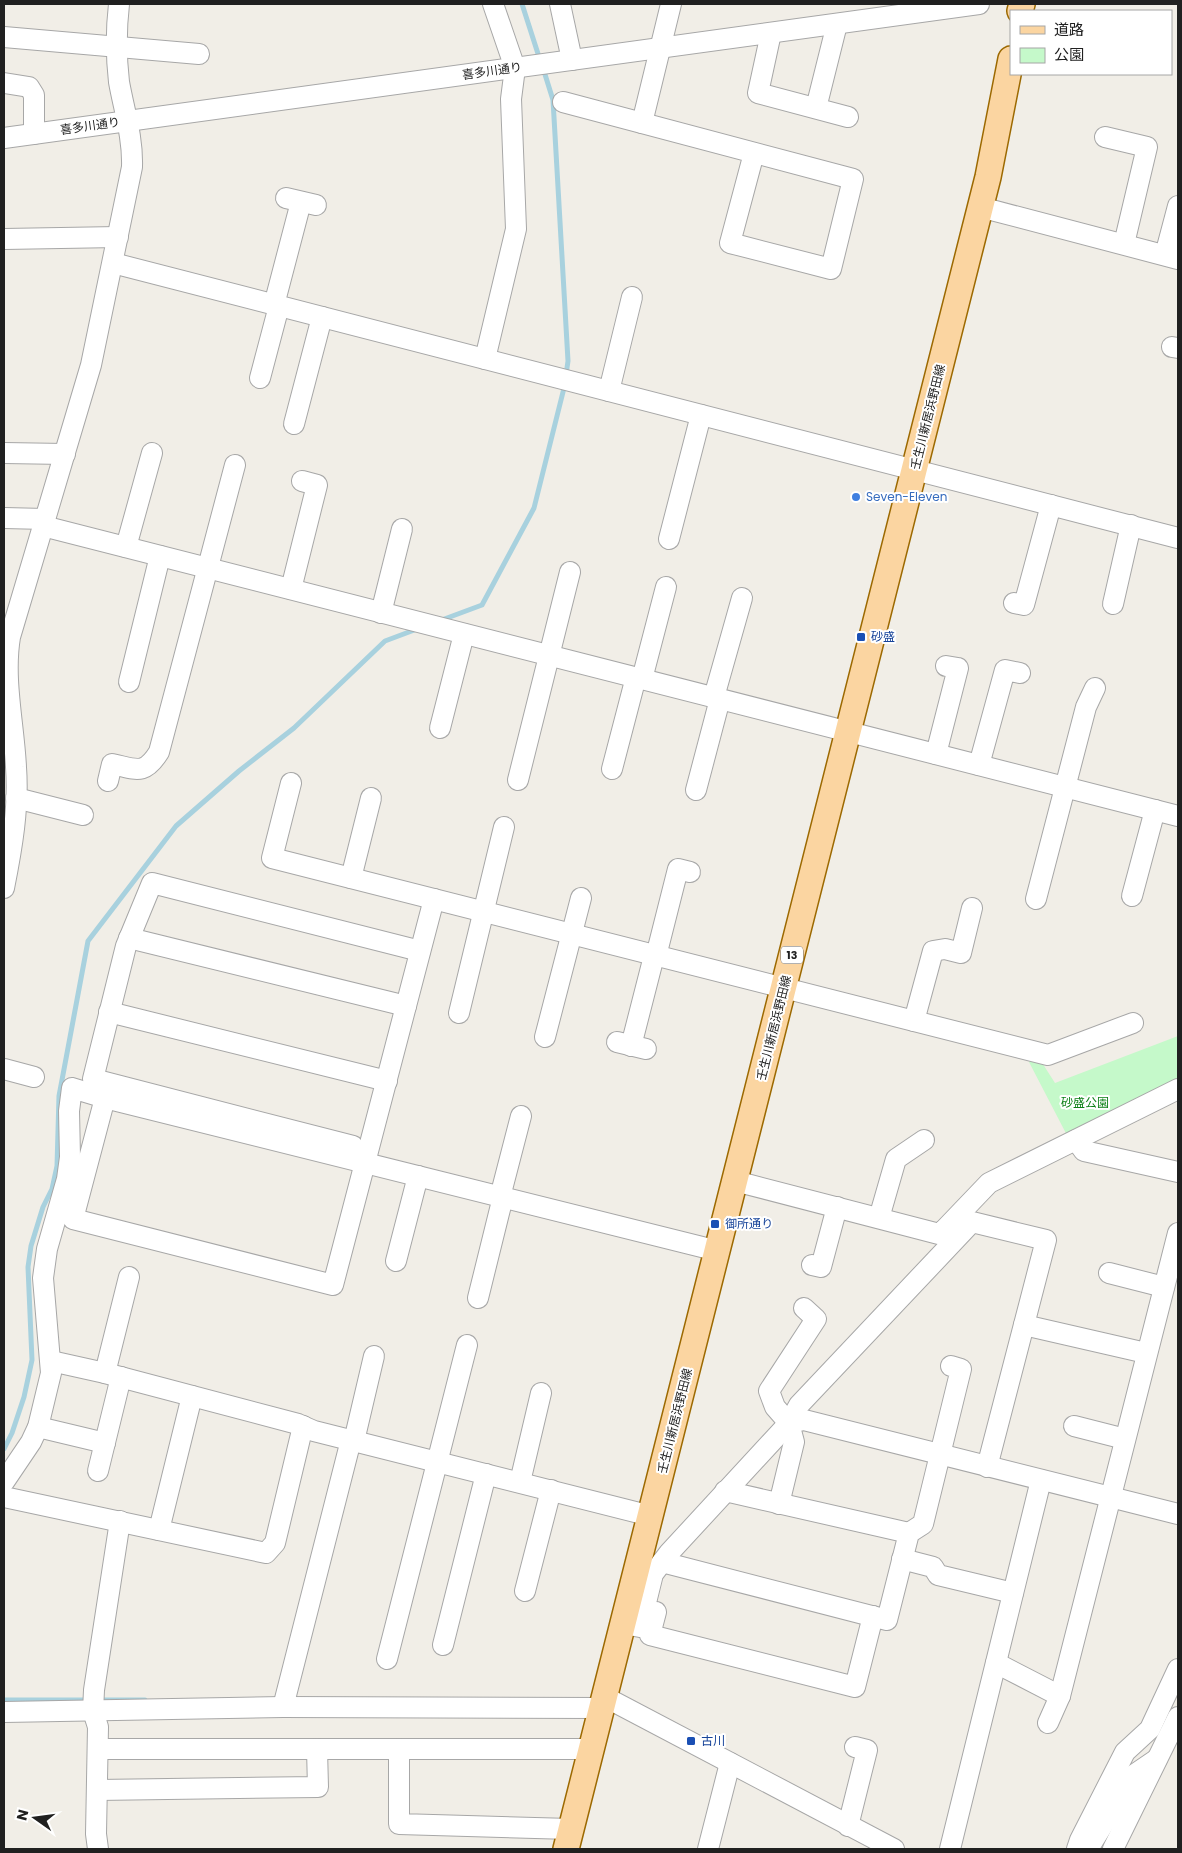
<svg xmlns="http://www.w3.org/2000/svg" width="1182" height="1853" viewBox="0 0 1182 1853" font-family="Poppins,'Noto Sans JP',sans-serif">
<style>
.park{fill:#c5f9ca}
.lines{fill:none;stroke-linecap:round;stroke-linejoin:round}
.stream{stroke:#a8d1de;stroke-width:5}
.minor-casing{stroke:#a7a7a7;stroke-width:22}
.major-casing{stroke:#9c6901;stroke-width:28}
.minor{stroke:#fff;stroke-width:20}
.major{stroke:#fbd5a1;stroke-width:25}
.shop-dot{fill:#3f7fe0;stroke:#fff;stroke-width:2}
.transit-dot{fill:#1a4fb4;stroke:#fff;stroke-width:2}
.labels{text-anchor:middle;stroke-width:4;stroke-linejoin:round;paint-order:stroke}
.shield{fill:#fff;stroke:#636363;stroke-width:1}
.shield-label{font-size:11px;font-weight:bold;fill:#202020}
.street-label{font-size:12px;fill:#202020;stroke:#fff}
.shop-label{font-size:12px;fill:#366cbe;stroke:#fff;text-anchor:start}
.transit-label{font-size:12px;fill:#164399;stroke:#fff;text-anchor:start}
.park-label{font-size:12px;fill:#0d8017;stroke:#fff}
</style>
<rect width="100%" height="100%" fill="#f1eee7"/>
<polygon class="park" points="1178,1036 1178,1089 1071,1143 1029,1062 1039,1058 1055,1083"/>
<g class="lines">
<g class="stream">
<polyline points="522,4 540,60"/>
<polyline points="543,68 553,100 568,361 566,375"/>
<polyline points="439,621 482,605 534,508 565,384"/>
<polyline points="4,1449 12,1433 24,1397 32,1360 28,1267 31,1246 43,1207 52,1189 57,1166 59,1096 88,941 176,826 239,771 294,728 385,641 417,629"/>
<polyline points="4,1700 90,1700"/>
<polyline points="98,1700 145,1700"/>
</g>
<defs>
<g id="minor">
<polyline points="560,4 572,60"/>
<polyline points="771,33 758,93 848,117"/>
<polyline points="4,37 199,54"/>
<polyline points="4,83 29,87 34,95 34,134"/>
<polyline points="563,102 853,179 831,269 730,243 754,153"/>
<polyline points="816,108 837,24"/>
<polyline points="642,123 671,4"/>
<polyline points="1105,137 1147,147 1124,244"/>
<polyline points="4,138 979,4"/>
<polyline points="286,198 316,205"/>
<polyline points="980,207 1178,259"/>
<polyline points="4,239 118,237"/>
<polyline points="1165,255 1178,206"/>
<polyline points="113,263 1178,538"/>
<polyline points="274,305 301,202"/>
<polyline points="1172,347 1178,348"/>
<polyline points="485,359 516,229 511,99 515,68 493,4"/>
<polyline points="260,378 279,306"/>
<polyline points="609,391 632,297"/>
<polyline points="294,424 322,317"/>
<polyline points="4,453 65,454"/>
<polyline points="4,518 45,519"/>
<polyline points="43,526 1178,816"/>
<polyline points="669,539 701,415"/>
<polyline points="126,547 152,453"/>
<polyline points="291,589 317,485 302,481"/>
<polyline points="1014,603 1024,605 1051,505"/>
<polyline points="1113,604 1131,525"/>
<polyline points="381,613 402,529"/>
<polyline points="642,679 666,587"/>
<polyline points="129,682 160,556"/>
<polyline points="714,697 742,598"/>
<polyline points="440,728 464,634"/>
<polyline points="936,754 958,668 946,666"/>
<polyline points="979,765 1005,670 1020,673"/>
<polyline points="612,769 636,677"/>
<polyline points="518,780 570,572"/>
<path d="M108,781L112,764C136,769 144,776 159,752L235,465"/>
<polyline points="291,783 272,858 1048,1055 1133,1023"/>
<polyline points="696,790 720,699"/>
<polyline points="16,798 83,815"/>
<polyline points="351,878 371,798"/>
<path d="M4,888C12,848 19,807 16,767C14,725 3,679 10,637L91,365L132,167C133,137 124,110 119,82C116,56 116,30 119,4"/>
<polyline points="1132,896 1155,810"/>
<polyline points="1036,899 1086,707 1095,688"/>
<polyline points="129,938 406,1006"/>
<polyline points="656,956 678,869 690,872"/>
<polyline points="109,1012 387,1081"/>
<polyline points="459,1013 504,827"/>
<polyline points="914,1021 933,951 945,949 961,953 972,908"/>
<polyline points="545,1037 581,898"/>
<polyline points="617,1042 646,1049"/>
<polyline points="631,1046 654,956"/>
<polyline points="4,1069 34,1077"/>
<polyline points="105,1098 73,1219 333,1285 434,899"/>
<polyline points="1076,1140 1084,1151 1178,1172"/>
<polyline points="353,1146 93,1079 126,946 152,883 420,951"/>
<polyline points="735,1181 939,1234 944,1230 953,1238"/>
<polyline points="500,1197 521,1116"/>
<polyline points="879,1218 896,1159 924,1140"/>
<polyline points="944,1230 989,1183 1178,1089"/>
<polyline points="396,1261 418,1176"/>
<polyline points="812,1265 821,1267 837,1207"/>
<polyline points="1109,1273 1164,1287"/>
<polyline points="478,1298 503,1197"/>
<polyline points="1024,1325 1146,1353"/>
<polyline points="51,1361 105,1373 298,1424 314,1431 651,1516"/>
<polyline points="105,1373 129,1277"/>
<polyline points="789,1423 804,1420 1178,1514"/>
<polyline points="1074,1426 1125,1439"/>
<polyline points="38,1427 105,1443"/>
<polyline points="354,1441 374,1356"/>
<polyline points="98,1471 121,1377"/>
<polyline points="4,1482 31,1442 38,1427 51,1373 43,1278 47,1249 67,1179 70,1157 69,1111 72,1088 105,1098 718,1251"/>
<polyline points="520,1482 541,1393"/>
<polyline points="725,1491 909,1533"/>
<polyline points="4,1497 266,1553 275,1543 303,1426"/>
<polyline points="779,1504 794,1442 789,1423 775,1407 769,1391 816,1319 804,1308"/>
<polyline points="159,1530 192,1396"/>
<polyline points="902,1559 933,1567 938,1575 1013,1593"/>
<polyline points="662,1562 887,1620 909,1533 923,1524 961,1369 951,1366"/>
<polyline points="525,1591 551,1490"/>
<polyline points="656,1612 650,1635 855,1687 873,1616"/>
<polyline points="624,1624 640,1627 653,1574 669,1553 789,1423 799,1405 972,1222 1046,1240 987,1467"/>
<polyline points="443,1645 486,1474"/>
<polyline points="387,1659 467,1345"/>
<polyline points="996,1663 1060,1696"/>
<polyline points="605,1697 894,1849"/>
<polyline points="283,1707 351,1440"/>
<polyline points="4,1712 283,1707 602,1708"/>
<polyline points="1048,1723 1060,1696 1178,1233"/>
<polyline points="98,1749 592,1749"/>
<polyline points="399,1749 399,1824 571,1829"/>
<polyline points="97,1790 318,1787 317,1749"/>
<polyline points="848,1826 867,1750 855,1747"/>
<polyline points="98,1849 96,1834 98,1727 93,1711 94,1690 120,1521"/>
<polyline points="708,1849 730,1763"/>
<polyline points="950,1849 1041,1480"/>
<polyline points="1077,1849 1080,1840 1125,1752 1150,1729 1178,1669"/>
<polyline points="1088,1849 1135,1774 1157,1759"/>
<polyline points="1113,1849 1178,1717"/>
</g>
<g id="major">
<polyline points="1020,11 1022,4"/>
<polyline points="566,1849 988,177 1011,59"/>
</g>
</defs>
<use href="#minor" class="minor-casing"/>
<use href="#major" class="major-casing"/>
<use href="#minor" class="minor"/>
<use href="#major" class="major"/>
</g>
<circle class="shop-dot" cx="856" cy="497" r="5"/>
<g class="transit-dot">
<rect x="856" y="632" width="10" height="10" rx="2.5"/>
<rect x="710" y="1219" width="10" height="10" rx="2.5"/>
<rect x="686" y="1736" width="10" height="10" rx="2.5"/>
</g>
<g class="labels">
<rect class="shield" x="781" y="946.5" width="22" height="17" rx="4"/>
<g class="shield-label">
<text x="792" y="959">13</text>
</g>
<g class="street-label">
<text transform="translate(492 71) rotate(-8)" y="4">喜多川通り</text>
<text transform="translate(90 126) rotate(-8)" y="4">喜多川通り</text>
<text transform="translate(928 417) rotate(-76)" y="4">壬生川新居浜野田線</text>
<text transform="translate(774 1028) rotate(-76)" y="4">壬生川新居浜野田線</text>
<text transform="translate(675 1421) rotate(-76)" y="4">壬生川新居浜野田線</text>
</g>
<g class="shop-label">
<text x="866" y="501">Seven-Eleven</text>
</g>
<g class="transit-label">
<text x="871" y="641">砂盛</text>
<text x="725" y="1228">御所通り</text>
<text x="701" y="1745">古川</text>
</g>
<g class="park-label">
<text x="1085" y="1107">砂盛公園</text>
</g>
</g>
<rect width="1182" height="1853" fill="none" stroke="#202020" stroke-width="10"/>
<rect x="1010" y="10" width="162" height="65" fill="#ffffff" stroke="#a6a6a6"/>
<rect x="1020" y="26" width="25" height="8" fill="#fbd5a1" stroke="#a6a6a6"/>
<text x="1054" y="35" font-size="15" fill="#202020">道路</text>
<rect x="1020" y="48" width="25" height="15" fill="#c5f9ca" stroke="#a6a6a6"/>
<text x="1054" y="60" font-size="15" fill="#202020">公園</text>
<g transform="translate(35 1818) rotate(284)" stroke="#ffffff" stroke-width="4" paint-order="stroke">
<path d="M0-4L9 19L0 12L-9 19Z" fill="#202020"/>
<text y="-8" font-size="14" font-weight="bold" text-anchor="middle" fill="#202020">N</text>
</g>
</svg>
